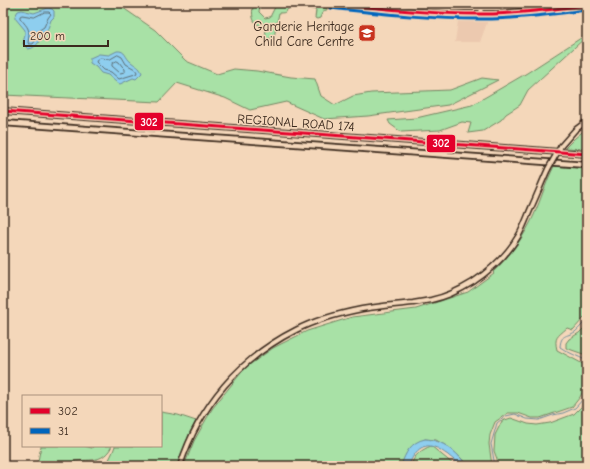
<svg xmlns="http://www.w3.org/2000/svg" width="590" height="469" viewBox="0 0 590 469" font-family="'Comic Neue',sans-serif">
<style>
.built{fill:#ecc9af}
.green{fill:#a8e1a6;stroke:#728662}
.water{fill:#8eceef;stroke:#6d8c9b}
.lines{fill:none;stroke-linecap:round;stroke-linejoin:round}
.shore{stroke:#5c6c72;stroke-width:1}
.stream{stroke:#6d8c9b;stroke-width:1}
.minor-casing{stroke:#3b2a1e;stroke-width:6}
.major-casing{stroke:#3b2a1e;stroke-width:7}
.highway-casing{stroke:#3b2a1e;stroke-width:8}
.minor{stroke:#f4d7ba;stroke-width:3}
.major{stroke:#f4d7ba;stroke-width:4}
.highway{stroke:#f4d7ba;stroke-width:4.5}
.major-bridge-casing{stroke:#3b2a1e;stroke-width:7;stroke-linecap:butt}
.major-bridge{stroke:#f4d7ba;stroke-width:4}
.bus-1-casing{stroke:#f4d7ba;stroke-width:6}
.bus-2-casing{stroke:#f4d7ba;stroke-width:6}
.bus-1{stroke:#e4002b;stroke-width:3}
.bus-2{stroke:#0065bd;stroke-width:3}
.labels{text-anchor:middle;stroke-width:3;stroke-linejoin:round;paint-order:stroke}
.poi-label{font-size:13px;fill:#3b2a1e;stroke:#f4d7ba;text-anchor:end}
.street-label{font-size:13px;fill:#3b2a1e;stroke:#f4d7ba}
.line-badge{stroke:#f4d7ba;stroke-width:1.5}
.badge-label{font-size:11px;text-anchor:middle;font-weight:bold;fill:#fff}
</style>
<rect width="100%" height="100%" fill="#f4d7ba"/>
<filter id="ink" filterUnits="userSpaceOnUse"><feTurbulence type="fractalNoise" baseFrequency=".025" numOctaves="2"/><feDisplacementMap in="SourceGraphic" scale="8" xChannelSelector="R" yChannelSelector="G"/><feConvolveMatrix kernelMatrix="1 2 1 2 8 2 1 2 1" color-interpolation-filters="sRGB"/></filter>
<g filter="url(#ink)">
<polygon class="built" points="488,20 480,42 455,42 458,21"/>
<g class="green">
<polygon points="3,3 116,3 155,30 186,61 217,74 234,69 257,71 291,77 315,79 321,96 335,105 353,96 371,93 450,90 482,78 498,80 448,105 368,116 324,119 286,102 250,110 225,98 177,83 159,102 3,95"/>
<path d="M254,3H260L259,12L265,18L270,17L277,3L322,7L328,9L322,13L320,18L317,19L315,18L316,10C310,8 297,6 290,8C284,11 288,13 279,13L274,37L265,40L266,29C263,27 260,26 257,24C251,20 252,9 254,3Z"/>
<polygon points="584,36 586,37 528,90 520,105 506,114 501,120 483,131 468,133 471,123 462,122 440,130 401,132 390,124 388,120 416,118 472,105 527,73"/>
<polygon points="587,128 587,149 565,148 575,138"/>
<path d="M554,166L587,169V315L583,319L573,330L567,328C557,337 554,337 557,350L583,364L587,371L584,389L580,397L572,407L540,418H532L518,413H508L495,422L490,435L489,444L492,466H467L462,459L450,448L436,440L425,439L409,449L401,466H184L194,441L212,409L245,368L273,348L307,331L352,317L416,309L468,292L494,273L493,272C510,256 524,237 534,215C541,199 546,182 554,166Z"/>
<polygon points="587,325 587,356 586,355 566,348 566,343 569,339 579,333"/>
<polygon points="587,397 587,466 498,466 497,459 494,451 495,435 502,421 511,418 528,424 537,425 550,423 574,414 582,406"/>
<path d="M161,412L178,415L196,421L190,432L177,466H106C109,459 113,453 115,446H161Z"/>
<path d="M41,446H84L92,448L93,446H112C100,469 81,454 63,466H37Z"/>
<path d="M431,446L453,464L454,466H411C414,455 421,450 431,446Z"/>
</g>
<g class="water">
<path d="M48,8L52,9L54,11V17L51,20L47,31L41,34C40,41 37,48 28,49L23,44L25,34V30L15,18V16L18,11L22,10L34,13Z"/>
<path d="M117,51C126,50 125,58 131,62C137,67 139,66 142,73L136,79L133,78L120,84L116,82L108,75L101,73L96,67L90,63V58L99,54L109,55Z"/>
<path d="M425,439C443,440 457,452 467,466H460C457,461 452,459 448,455C443,452 439,448 434,447C421,442 412,455 409,466H401C405,453 411,442 425,439Z"/>
</g>
<g class="lines">
<g class="shore">
<path d="M45,12H49L51,14L48,18L44,27L38,31L37,38L33,44H29L28,43C30,28 29,29 20,18V16L22,15L34,17Z"/>
<polygon points="118,55 122,57 126,64 135,69 137,72 136,74 132,75 119,79 111,72 104,70 96,62 97,60 100,58 110,59"/>
<polygon points="117,61 119,62 122,66 125,69 125,72 120,73 112,66 112,64"/>
</g>
<g class="stream">
<path d="M587,320C583,323 579,329 575,332C566,337 561,334 560,347C568,353 578,356 587,361V363"/>
<polyline points="495,466 491,444 497,423 506,416 515,414 527,419 539,420 553,415 563,413 575,408 585,397 587,392"/>
</g>
<defs>
<polyline id="minor" points="481,14 481,3"/>
<g id="major">
<path d="M331,3C381,9 430,14 480,14C516,14 552,9 587,5"/>
<polyline points="371,3 447,8 497,8 549,3"/>
<polyline points="561,146 575,130 587,121"/>
<path d="M180,466C199,406 240,358 296,330C315,320 342,313 362,309C379,306 396,305 413,303C419,302 425,301 431,300C446,297 460,290 473,282C491,270 508,254 519,235C524,226 527,217 531,208C537,195 542,182 548,169"/>
</g>
<g id="highway">
<polyline points="3,111 587,154"/>
<polyline points="3,123 587,165"/>
</g>
</defs>
<use href="#minor" class="minor-casing"/>
<use href="#major" class="major-casing"/>
<use href="#highway" class="highway-casing"/>
<use href="#minor" class="minor"/>
<use href="#major" class="major"/>
<use href="#highway" class="highway"/>
<defs>
<polyline id="major-bridge" points="548,169 561,146"/>
</defs>
<use href="#major-bridge" class="major-bridge-casing"/>
<use href="#major-bridge" class="major-bridge"/>
<defs>
<g id="bus-1">
<path d="M331,3C385,9 439,15 493,14C524,13 556,9 587,5"/>
<polyline points="3,111 587,154"/>
</g>
<path id="bus-2" d="M330,8C384,14 438,20 492,19C524,18 556,14 587,10"/>
</defs>
<use href="#bus-1" class="bus-1-casing"/>
<use href="#bus-2" class="bus-2-casing"/>
<use href="#bus-1" class="bus-1"/>
<use href="#bus-2" class="bus-2"/>
</g>
</g>
<defs>
<symbol id="school-square" viewBox="-11 -11 22 22"><rect x="-9" y="-9" width="18" height="18" rx="4" fill="#c8321e" stroke="#f4d7ba"/><path d="M0-5L7-2L0 1L-7-2ZM-4 1L0 2.5L4 1V4Q0 6-4 4Z" fill="#fff"/></symbol>
</defs>
<g fill-rule="evenodd">
<use href="#school-square" x="357" y="23" width="20" height="20"/>
</g>
<g class="labels">
<g class="poi-label">
<text x="354" y="31">Garderie Heritage<tspan x="354" dy="15">Child Care Centre</tspan></text>
</g>
<g class="street-label">
<text transform="translate(296 122) rotate(4)" y="5">REGIONAL ROAD 174</text>
</g>
</g>
<g class="line-badge">
<rect x="134" y="112" width="30" height="19" rx="4" fill="#e4002b"/>
<rect x="426" y="134" width="30" height="19" rx="4" fill="#e4002b"/>
</g>
<g class="badge-label">
<text x="149" y="126">302</text>
<text x="441" y="147">302</text>
</g>
<rect width="590" height="469" fill="none" stroke="#f4d7ba" stroke-width="16"/>
<rect x="8" y="8" width="574" height="453" fill="none" stroke="#3b2a1e" stroke-width="1.5" filter="url(#ink)"/>
<rect x="22" y="395" width="140" height="52" fill="#f4d7ba" stroke="#aa927c"/>
<rect x="30" y="408" width="20" height="6" fill="#e4002b" stroke="#aa927c"/>
<text x="58" y="415" font-size="12" fill="#3b2a1e">302</text>
<rect x="30" y="428" width="20" height="6" fill="#0065bd" stroke="#aa927c"/>
<text x="58" y="435" font-size="12" fill="#3b2a1e">31</text>
<path d="M24 40v6h84v-6" fill="none" stroke="#3b2a1e" stroke-width="2"/>
<text x="30" y="40" font-size="12" fill="#3b2a1e" stroke="#f4d7ba" stroke-width="3" paint-order="stroke">200 m</text>
</svg>
